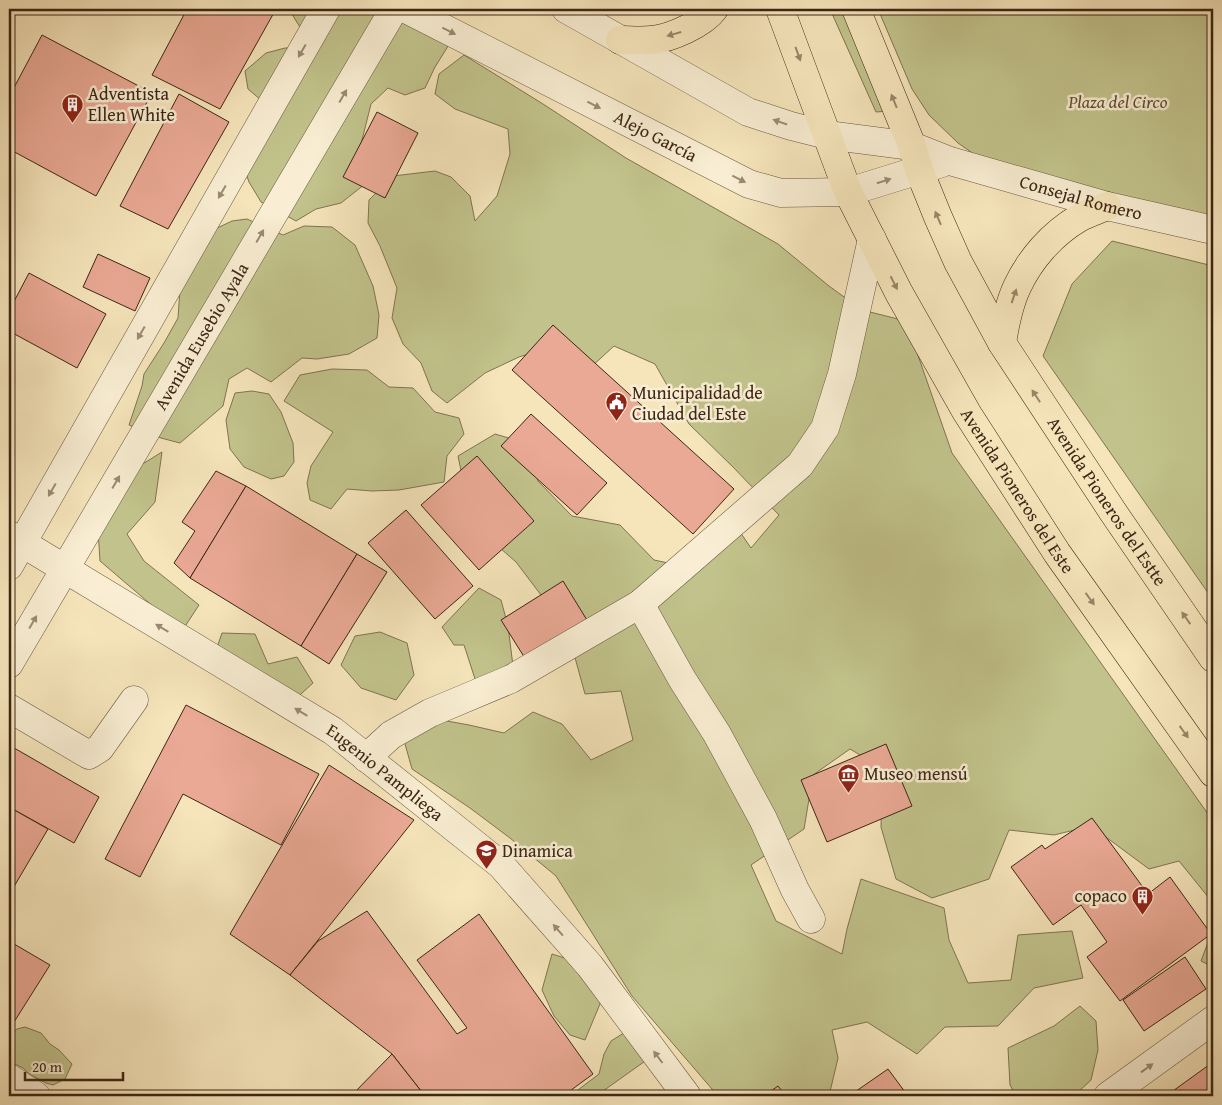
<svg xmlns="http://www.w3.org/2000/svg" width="1222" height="1105" viewBox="0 0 1222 1105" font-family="'Gentium Book Plus',serif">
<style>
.green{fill:#c2c38c;stroke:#7f7451}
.building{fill:#eaa995;stroke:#3c2616}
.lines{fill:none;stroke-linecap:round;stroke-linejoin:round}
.minor-casing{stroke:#6a563f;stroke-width:29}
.major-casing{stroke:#3c2616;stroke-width:29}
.minor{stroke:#f9eed3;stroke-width:28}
.major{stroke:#f6e5bb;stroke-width:28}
.oneway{fill:#9a8a74}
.oneway2{fill:#998668}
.labels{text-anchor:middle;stroke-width:5;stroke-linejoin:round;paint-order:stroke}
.poi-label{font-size:18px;fill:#3c2616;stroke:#f9eed3;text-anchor:start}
.park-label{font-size:18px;font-style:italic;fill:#5e4d34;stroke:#f9eed3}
.street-label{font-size:18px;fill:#3c2616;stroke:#f9eed3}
</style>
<rect width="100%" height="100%" fill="#f6e5bb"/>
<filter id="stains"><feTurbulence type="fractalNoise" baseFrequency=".004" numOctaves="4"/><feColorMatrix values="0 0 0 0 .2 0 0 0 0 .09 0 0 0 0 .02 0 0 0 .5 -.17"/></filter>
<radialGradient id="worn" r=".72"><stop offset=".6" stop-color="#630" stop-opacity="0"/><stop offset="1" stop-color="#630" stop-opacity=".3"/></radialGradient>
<g class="green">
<polygon points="293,9 407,9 450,43 435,67 425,88 405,95 388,88 371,104 360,148 365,184 341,203 316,209 296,221 261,202 249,182 242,162 275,112 248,89 245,71 266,53 285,48 313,48 290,11"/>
<polygon points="830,9 842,9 889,111 876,112"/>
<polygon points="878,9 1213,9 1213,219 1014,175 981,159 958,143 929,115 912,89"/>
<polygon points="464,55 543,104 626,158 778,244 829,286 862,310 906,321 952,453 1213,821 1213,903 1179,861 1149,869 1091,826 1054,835 1009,830 989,879 932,898 896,879 881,827 882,768 850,749 813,775 804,829 751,865 776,921 842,954 847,929 861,879 944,908 949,940 968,983 1011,980 1018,935 1072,931 1083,978 1034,988 998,1026 945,1027 917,1054 867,1022 832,1030 838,1058 829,1096 718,1096 632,996 556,876 510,838 470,808 412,769 402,733 430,718 469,725 504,733 533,712 562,724 591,760 633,740 621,691 585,694 574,654 541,595 516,562 484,534 467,500 458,456 495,434 526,443 538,481 572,516 620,525 654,560 692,568 729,516 751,548 779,515 733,467 689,424 655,364 614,346 590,368 565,343 519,357 485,373 447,403 432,391 421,363 403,344 392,318 397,288 380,246 368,223 369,200 393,176 435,171 451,177 470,196 475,221 497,196 510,154 508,129 455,109 435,94 439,74"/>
<polygon points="247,219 283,235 304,226 332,227 355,245 373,286 379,315 377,338 349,354 317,359 302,358 271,382 247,368 229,379 223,406 180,443 161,438 129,425 142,386 144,374 164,343 178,318 180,290 213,230 232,221"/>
<polygon points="1112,241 1213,266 1213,600 1043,356 1072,284"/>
<polygon points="332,369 367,370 389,387 413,388 435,412 459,418 464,434 447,456 444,482 399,490 372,491 347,489 331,509 310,500 307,483 311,466 333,432 284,401 300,375"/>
<polygon points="252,391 269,394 281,412 293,443 294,462 284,476 271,479 244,467 230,449 226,420 235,393"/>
<polygon points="162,452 155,502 127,534 144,561 199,605 182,631 100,561 98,530 141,465"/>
<polygon points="479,588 501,600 508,626 513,666 476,682 464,645 454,645 442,627"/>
<polygon points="380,632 407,643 414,675 396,700 361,688 341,665 355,636"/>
<polygon points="222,633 255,634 268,664 297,657 313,683 290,704 214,656"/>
<polygon points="1213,929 1213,967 1201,961"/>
<polygon points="552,954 577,962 602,999 585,1040 570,1035 554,1016 542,990"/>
<polygon points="1080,1006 1096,1021 1098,1050 1091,1080 1074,1096 1016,1096 1010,1085 1008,1048 1054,1026"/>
<polygon points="25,1027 41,1033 50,1044 59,1050 72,1064 65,1079 53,1085 46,1083 29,1074 23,1068 9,1061 9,1035 17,1029"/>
<polygon points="627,1031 648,1059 596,1096 570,1096 599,1074 604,1054 611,1041"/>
</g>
<g class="building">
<polygon points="187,9 276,9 220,109 152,75"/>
<polygon points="42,35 152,93 96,196 9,149 9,97"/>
<polygon points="179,94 229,122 168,229 120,206"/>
<polygon points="377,112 418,133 385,198 343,177"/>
<polygon points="98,254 150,278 135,311 83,287"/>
<polygon points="29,273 106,314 77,368 9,331 9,311"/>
<polygon points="553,325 734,489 693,534 512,370"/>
<polygon points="531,414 607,483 577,515 501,446"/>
<polygon points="477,456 534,521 479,570 421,505"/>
<polygon points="216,471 246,486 190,578 174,563 195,531 182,522"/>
<polygon points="246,486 357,554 301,646 190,578"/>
<polygon points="406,510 473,586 435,619 368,543"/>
<polygon points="357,554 387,572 329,664 301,646"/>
<polygon points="563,581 590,625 528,663 501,620"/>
<polygon points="186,705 319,774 281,845 183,794 140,877 105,859"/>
<polygon points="886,744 912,806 827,842 801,780"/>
<polygon points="9,745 99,797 74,843 9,807"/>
<polygon points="329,765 414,820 290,975 230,934"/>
<polygon points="9,807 48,829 9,895"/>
<polygon points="1092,818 1148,894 1170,877 1211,934 1120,1001 1087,957 1107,942 1081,905 1053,925 1011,867 1042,845 1045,849"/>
<polygon points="367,911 457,1034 467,1028 417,960 479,914 593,1074 563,1096 425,1096 392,1054 290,975 318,941"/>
<polygon points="9,941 50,965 9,1030"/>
<polygon points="1185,957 1206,989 1144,1031 1123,1000"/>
<polygon points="392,1054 425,1096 351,1096"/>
<polygon points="1213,1062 1213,1096 1166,1096"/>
<polygon points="888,1069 908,1096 849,1096"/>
<polygon points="778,1086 786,1096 764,1096"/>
<polygon points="942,1090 946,1096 934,1096"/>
</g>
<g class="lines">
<defs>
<g id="minor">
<path id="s1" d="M406,9L749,184L781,193L848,192L942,163"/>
<path id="s2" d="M566,9L748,112L791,126L827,135L912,146L950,161L1107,206L1213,230"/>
<path id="s3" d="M9,535L333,731L501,865L590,966L687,1096"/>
<polyline points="9,566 326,9"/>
<polyline points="640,604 682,679 717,734 763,819 795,890 811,919"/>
<path id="s4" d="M9,664L394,9"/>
<polyline points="9,708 89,755 100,748 134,700"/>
<polyline points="366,758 391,735 430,713 511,679 640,604 800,465 825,428 842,374 872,239"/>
<polyline points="9,1078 36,1096"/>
<polyline points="1108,1096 1213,1020"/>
</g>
<g id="major">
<path id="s5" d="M780,9L848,192L899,293L967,413L1057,553L1213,773"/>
<path id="s6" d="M856,9L912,146L919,170L938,217L958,262L1002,343L1113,512L1213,658"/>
<path d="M620,40C630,40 641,41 652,40C671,38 703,24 714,9"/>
<path d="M1002,343C1005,324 1009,304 1017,287C1030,259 1052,234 1079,218C1088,213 1098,210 1107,206"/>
</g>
</defs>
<use href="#minor" class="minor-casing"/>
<use href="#major" class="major-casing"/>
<use href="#minor" class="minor"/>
<use href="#major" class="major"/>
</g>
<defs><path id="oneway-solid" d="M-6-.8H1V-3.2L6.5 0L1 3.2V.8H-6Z" transform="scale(1.25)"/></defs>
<g class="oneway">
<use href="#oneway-solid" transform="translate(449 31) rotate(27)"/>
<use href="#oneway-solid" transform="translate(302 51) rotate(120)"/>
<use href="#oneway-solid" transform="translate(343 96) rotate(-60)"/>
<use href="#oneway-solid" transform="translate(594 105) rotate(27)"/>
<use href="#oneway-solid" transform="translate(780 122) rotate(-161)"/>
<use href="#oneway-solid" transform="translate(739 179) rotate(27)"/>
<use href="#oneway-solid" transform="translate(884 181) rotate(-18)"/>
<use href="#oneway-solid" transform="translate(222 192) rotate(120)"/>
<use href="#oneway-solid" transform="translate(260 236) rotate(-60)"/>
<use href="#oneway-solid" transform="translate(141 333) rotate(120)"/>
<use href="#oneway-solid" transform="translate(116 482) rotate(-60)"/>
<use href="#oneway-solid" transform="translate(52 490) rotate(120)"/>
<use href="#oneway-solid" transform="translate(33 622) rotate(-60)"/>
<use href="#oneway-solid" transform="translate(162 628) rotate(-149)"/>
<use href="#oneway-solid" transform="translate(301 712) rotate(-149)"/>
<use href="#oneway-solid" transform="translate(558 930) rotate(-131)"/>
<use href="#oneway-solid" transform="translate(658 1057) rotate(-127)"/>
<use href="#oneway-solid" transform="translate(1147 1068) rotate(-36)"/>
</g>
<g class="oneway2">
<use href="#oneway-solid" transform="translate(674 34) rotate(164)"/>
<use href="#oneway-solid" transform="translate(798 54) rotate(70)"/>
<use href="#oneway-solid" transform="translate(894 101) rotate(-112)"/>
<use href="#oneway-solid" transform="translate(938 218) rotate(-113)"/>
<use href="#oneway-solid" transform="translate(894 283) rotate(63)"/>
<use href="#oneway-solid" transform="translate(1014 296) rotate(-71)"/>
<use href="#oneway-solid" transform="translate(1036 396) rotate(-123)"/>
<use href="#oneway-solid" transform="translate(1090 599) rotate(54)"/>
<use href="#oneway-solid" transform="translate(1186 618) rotate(-125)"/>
<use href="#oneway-solid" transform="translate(1184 732) rotate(54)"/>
</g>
<defs>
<symbol id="building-pin" viewBox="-11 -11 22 30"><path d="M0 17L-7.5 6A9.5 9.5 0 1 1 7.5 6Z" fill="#8f2418" stroke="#f9eed3"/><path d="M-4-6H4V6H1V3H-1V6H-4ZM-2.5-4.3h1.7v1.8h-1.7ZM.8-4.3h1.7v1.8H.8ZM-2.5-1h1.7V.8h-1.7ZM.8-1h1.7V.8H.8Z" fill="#fff"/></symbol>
<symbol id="civic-pin" viewBox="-11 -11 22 30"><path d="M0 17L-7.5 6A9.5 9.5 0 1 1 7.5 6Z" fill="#8f2418" stroke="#f9eed3"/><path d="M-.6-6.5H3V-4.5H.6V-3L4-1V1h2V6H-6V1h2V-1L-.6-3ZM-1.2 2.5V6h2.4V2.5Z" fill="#fff"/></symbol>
<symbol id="museum-pin" viewBox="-11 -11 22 30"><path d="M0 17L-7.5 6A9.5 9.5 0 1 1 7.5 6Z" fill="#8f2418" stroke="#f9eed3"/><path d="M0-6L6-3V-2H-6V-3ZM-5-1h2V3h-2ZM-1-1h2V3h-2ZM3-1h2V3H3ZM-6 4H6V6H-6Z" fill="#fff"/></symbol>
<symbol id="school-pin" viewBox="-11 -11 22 30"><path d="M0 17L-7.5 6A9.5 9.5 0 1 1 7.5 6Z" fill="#8f2418" stroke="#f9eed3"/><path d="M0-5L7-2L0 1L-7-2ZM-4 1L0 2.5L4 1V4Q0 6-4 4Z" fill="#fff"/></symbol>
</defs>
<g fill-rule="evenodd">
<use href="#building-pin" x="60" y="92" width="25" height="34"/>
<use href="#civic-pin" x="604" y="390" width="25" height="34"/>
<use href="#museum-pin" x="836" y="762" width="25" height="34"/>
<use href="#school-pin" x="474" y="838" width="25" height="34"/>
<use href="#building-pin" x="1130" y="884" width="25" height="34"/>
</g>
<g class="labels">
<g class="poi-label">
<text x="88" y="100">Adventista<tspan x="88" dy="21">Ellen White</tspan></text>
<text x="632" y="399">Municipalidad de<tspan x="632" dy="21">Ciudad del Este</tspan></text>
<text x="864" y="780">Museo mensú</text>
<text x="502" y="857">Dinamica</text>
<text x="1127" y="902" text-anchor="end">copaco</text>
</g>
<g class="park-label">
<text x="1118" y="108">Plaza del Circo</text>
</g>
<g class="street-label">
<text dy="6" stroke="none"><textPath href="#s1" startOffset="280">Alejo García</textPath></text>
<text dy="6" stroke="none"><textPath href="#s2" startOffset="554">Consejal Romero</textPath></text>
<text dy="6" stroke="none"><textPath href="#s4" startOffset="380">Avenida Eusebio Ayala</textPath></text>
<text dy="6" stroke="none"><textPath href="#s5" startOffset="539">Avenida Pioneros del Este</textPath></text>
<text dy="6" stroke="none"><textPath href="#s6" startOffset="555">Avenida Pioneros del Estte</textPath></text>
<text dy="6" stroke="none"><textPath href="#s3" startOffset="445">Eugenio Pampliega</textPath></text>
</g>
</g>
<rect width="1222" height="1105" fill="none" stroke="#f6e5bb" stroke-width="30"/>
<rect x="10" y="10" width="1202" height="1085" fill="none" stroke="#3c2616" stroke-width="2.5"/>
<rect x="15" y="15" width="1192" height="1075" fill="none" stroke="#3c2616"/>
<path d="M25 1072v8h98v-8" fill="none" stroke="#3c2616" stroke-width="2.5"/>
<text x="32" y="1072" font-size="15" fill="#3c2616" stroke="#f9eed3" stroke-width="4" paint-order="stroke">20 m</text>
<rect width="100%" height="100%" filter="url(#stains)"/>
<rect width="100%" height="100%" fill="url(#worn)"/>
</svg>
